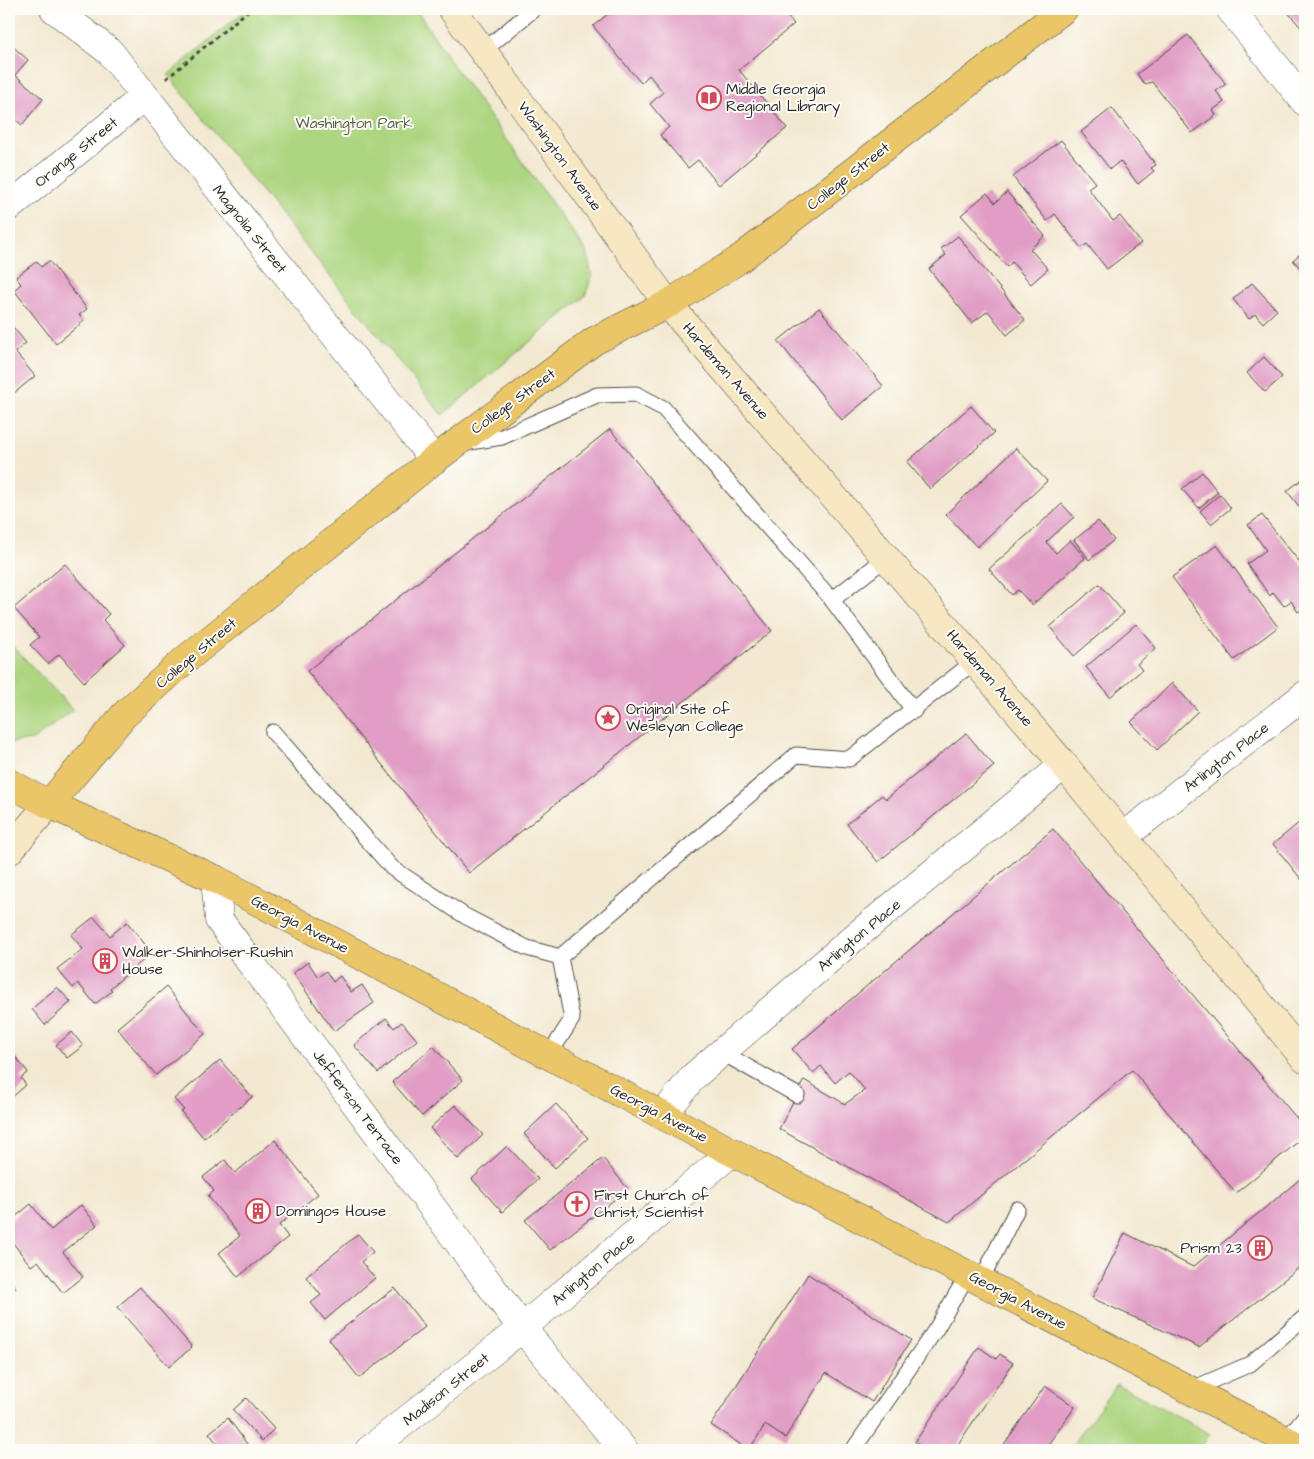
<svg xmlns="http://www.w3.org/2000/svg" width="1314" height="1459" viewBox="0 0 1314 1459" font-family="'Architects Daughter',sans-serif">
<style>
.green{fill:#add681;stroke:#6c8056}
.building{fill:#e19dc5}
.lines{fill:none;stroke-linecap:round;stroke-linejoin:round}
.lane-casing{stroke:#494844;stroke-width:17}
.street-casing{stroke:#494844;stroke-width:29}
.secondary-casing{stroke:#494844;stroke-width:29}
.primary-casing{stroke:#494844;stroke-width:29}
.path{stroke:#494844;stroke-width:3;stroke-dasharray:4 4;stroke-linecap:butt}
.lane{stroke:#fff;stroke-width:15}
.street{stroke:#fff;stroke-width:28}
.secondary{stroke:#f7e8c3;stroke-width:28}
.primary{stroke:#eac669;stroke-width:28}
.labels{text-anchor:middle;stroke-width:4;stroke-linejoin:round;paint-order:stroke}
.poi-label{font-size:15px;fill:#2b2b2b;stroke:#fdfcf7;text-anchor:start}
.park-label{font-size:15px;fill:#525e45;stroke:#fdfcf7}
.street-label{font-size:15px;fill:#2b2b2b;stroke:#fdfcf7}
</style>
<rect width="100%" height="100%" fill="#fdfcf7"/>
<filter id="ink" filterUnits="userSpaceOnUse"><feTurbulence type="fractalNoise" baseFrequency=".02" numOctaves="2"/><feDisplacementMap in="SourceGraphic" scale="10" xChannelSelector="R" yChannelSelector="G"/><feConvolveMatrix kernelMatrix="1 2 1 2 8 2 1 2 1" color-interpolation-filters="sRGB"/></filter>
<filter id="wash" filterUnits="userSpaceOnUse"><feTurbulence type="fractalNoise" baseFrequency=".0096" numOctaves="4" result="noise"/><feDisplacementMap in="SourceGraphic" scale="20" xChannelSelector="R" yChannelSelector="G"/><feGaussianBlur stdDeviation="1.12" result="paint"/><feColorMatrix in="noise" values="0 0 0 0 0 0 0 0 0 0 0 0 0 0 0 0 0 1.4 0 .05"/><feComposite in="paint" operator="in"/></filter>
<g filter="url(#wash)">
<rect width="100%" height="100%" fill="#f3e9d1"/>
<g class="green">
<polygon points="247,9 416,9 449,59 587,252 592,277 585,296 442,415 168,75"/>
<polygon points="9,642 73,710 33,740 9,743"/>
<polygon points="1117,1384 1210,1434 1199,1450 1069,1450"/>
</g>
<g id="blocks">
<g class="building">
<polygon points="614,9 781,9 794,24 739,70 787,128 719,185 698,160 688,168 660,135 669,127 650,104 663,92 649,75 641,83 593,26"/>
<polygon points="1285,9 1305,9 1305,32"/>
<polygon points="1188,35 1226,84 1216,91 1224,102 1213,110 1216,115 1192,133 1152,82 1144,84 1137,74"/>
<polygon points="9,43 28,60 15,75 43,99 22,125 9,114"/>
<polygon points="1112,108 1156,165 1151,168 1154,171 1138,184 1120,161 1110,169 1081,132"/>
<polygon points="1061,140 1095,183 1088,188 1113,221 1120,216 1141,243 1107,269 1087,244 1081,248 1055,214 1047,221 1013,177"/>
<polygon points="1007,192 1045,236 1030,249 1048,269 1031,284 1012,262 1007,267 961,215 987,193 995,203"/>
<polygon points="958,236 1025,320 1007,335 988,311 972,323 929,269 946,255 941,249"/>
<polygon points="1305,250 1305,274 1293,260"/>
<polygon points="37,261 41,267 49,261 87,309 79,315 84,321 56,344 14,290 21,284 16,277"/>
<polygon points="1252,283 1277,310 1263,323 1255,314 1249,319 1233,299"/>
<polygon points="819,308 883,386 842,420 778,341"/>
<polygon points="9,322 26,343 15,352 35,376 13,394 9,389"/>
<polygon points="1264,357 1282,377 1265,392 1247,373"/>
<polygon points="971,406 994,433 930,489 907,462"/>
<polygon points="610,429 772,631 469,873 307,671"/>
<polygon points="1016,448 1047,481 977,547 946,514"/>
<polygon points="1202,472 1218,492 1199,508 1182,489"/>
<polygon points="1305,477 1305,514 1287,491"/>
<polygon points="1220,494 1231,508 1211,524 1200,511"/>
<polygon points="1062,504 1074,517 1046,542 1056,553 1070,540 1085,558 1032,605 1018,590 1012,595 989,569"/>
<polygon points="1262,515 1305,569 1305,607 1298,612 1291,601 1284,606 1273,592 1270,596 1247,564 1266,550 1248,525"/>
<polygon points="1305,518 1305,531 1299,523"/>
<polygon points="1098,521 1114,540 1089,560 1074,540"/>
<polygon points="1217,545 1278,627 1234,660 1172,577"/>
<polygon points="65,564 109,614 103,620 125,645 84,682 59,654 48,664 30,645 39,637 14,608"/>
<polygon points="1099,584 1124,613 1074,656 1050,627"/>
<polygon points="1136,624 1156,648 1137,664 1142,670 1110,697 1086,667"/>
<polygon points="1172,683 1198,711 1157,750 1131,722"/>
<polygon points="966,733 994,766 878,862 847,824 882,795 886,799"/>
<polygon points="1305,818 1305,884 1273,844"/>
<polygon points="1053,829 1305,1128 1305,1136 1236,1193 1132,1070 949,1222 779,1129 804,1080 845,1104 865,1090 849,1071 835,1083 821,1066 813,1073 792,1049"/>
<polygon points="94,917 110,936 127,922 152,953 110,988 112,991 95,1004 78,983 73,988 57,969 83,949 71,935"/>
<polygon points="308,962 318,977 326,971 333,982 340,976 351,992 362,985 374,1003 334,1031 293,973"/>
<polygon points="57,987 71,1002 45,1025 32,1009"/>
<polygon points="166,987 205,1034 156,1075 117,1028"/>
<polygon points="386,1018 394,1028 402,1022 417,1040 378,1073 354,1045"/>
<polygon points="72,1032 83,1046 67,1058 56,1045"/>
<polygon points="433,1046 463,1080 422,1116 392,1082"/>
<polygon points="9,1049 28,1072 21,1078 26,1085 9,1100"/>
<polygon points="220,1060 252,1097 204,1138 181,1112 184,1110 174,1099"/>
<polygon points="556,1104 588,1138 555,1168 524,1134"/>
<polygon points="455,1105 483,1135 458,1159 430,1128"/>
<polygon points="275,1140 318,1194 279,1225 288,1237 238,1277 219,1253 240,1236 208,1196 214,1191 203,1177 225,1160 235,1173"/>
<polygon points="507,1146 538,1179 502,1212 472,1179"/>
<polygon points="603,1158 628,1189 550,1250 525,1220"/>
<polygon points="1305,1175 1305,1263 1199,1347 1092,1298 1125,1233 1193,1267"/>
<polygon points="31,1204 51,1230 81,1205 97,1225 63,1252 83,1277 63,1293 38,1261 31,1266 9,1238 9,1222"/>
<polygon points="358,1234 373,1252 361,1262 375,1278 325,1320 311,1303 321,1295 306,1277"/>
<polygon points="808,1274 911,1340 872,1402 826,1373 785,1438 765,1425 749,1450 711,1425"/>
<polygon points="9,1279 16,1288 9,1293"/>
<polygon points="140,1287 192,1347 169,1367 117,1307"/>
<polygon points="395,1288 425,1327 359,1378 329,1339"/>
<polygon points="979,1347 996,1359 1000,1354 1013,1363 954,1450 927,1450 915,1442"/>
<polygon points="1045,1386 1075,1407 1044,1450 1000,1450"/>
<polygon points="246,1398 274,1429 262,1441 233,1410"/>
<polygon points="228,1418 250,1448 247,1450 222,1450 209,1433"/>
</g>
</g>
</g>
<g filter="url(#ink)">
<use href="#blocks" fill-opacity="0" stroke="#494844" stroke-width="1"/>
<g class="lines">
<defs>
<g id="lane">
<polyline points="483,51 534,9"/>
<polyline points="464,443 502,437 597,395 636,394 663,408 832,600 914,711"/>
<polyline points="832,600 886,558"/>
<polyline points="273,732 392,868 465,916 527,948 560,957"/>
<polyline points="721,1052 797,1095"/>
<polyline points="549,1055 572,1019 560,957 796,755 849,759 975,661"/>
<polyline points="981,1281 1017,1209"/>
<polyline points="1190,1390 1250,1364 1305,1317"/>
<polyline points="1286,1440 1305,1416"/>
<polyline points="853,1450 936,1329 968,1274"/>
</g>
<g id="street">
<polyline points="54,9 110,52 434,460"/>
<polyline points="1230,9 1305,102"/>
<polyline points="9,207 144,97"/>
<polyline points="1123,837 1305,695"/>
<polyline points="215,879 219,920 522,1328 624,1450"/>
<polyline points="663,1115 693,1077 856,936 1064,765"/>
<polyline points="369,1450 522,1328 732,1152"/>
</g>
<g id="secondary">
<polyline points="452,9 668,304 1064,765 1305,1059"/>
<polyline points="9,851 49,804"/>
</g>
<g id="primary">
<polyline points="9,783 49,804 215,879 732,1152 1305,1450"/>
<polyline points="49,804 124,715 186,659 434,460 594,341 668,304 737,261 1064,9"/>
</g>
</defs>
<use href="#lane" class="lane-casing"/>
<use href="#street" class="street-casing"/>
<use href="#secondary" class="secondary-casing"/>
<use href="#primary" class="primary-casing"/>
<polyline class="path" points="166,79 250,9"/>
<use href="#lane" class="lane"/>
<use href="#street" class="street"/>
<use href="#secondary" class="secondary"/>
<use href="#primary" class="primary"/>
</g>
</g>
<defs>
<symbol id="library-ring" viewBox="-11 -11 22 22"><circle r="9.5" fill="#fdfcf7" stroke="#d1495b" stroke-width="1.5"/><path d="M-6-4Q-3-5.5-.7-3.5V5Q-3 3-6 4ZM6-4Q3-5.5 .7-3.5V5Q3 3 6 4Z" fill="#d1495b"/></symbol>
<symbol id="sight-ring" viewBox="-11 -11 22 22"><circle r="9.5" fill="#fdfcf7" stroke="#d1495b" stroke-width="1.5"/><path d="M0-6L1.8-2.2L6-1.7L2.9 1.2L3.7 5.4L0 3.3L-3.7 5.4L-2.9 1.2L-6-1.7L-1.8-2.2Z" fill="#d1495b"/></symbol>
<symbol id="building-ring" viewBox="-11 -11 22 22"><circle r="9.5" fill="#fdfcf7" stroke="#d1495b" stroke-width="1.5"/><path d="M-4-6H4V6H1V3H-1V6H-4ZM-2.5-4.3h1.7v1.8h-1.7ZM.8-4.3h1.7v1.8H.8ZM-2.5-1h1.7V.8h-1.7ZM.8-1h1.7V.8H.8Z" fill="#d1495b"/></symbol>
<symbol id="church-ring" viewBox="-11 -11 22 22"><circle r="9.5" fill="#fdfcf7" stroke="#d1495b" stroke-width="1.5"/><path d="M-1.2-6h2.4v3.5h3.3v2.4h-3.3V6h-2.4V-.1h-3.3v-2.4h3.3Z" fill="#d1495b"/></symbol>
</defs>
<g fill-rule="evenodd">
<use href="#library-ring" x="695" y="84" width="28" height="28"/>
<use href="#sight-ring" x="594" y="704" width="28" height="28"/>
<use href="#building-ring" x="91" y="947" width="28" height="28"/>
<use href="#church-ring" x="563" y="1190" width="28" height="28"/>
<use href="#building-ring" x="244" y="1197" width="28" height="28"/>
<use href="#building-ring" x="1246" y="1234" width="28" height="28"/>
</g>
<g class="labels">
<g class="poi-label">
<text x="726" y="94">Middle Georgia<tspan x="726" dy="17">Regional Library</tspan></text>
<text x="626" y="714">Original Site of<tspan x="626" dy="17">Wesleyan College</tspan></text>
<text x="122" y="957">Walker-Shinholser-Rushin<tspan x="122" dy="17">House</tspan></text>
<text x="594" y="1200">First Church of<tspan x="594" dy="17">Christ, Scientist</tspan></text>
<text x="276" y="1216">Domingos House</text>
<text x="1242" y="1253" text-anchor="end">Prism 23</text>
</g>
<g class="park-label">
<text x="354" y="128">Washington Park</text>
</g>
<g class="street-label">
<text transform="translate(76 152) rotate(-39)" y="5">Orange Street</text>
<text transform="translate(560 156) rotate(54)" y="5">Washington Avenue</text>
<text transform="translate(848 176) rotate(-38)" y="5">College Street</text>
<text transform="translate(250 229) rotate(51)" y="5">Magnolia Street</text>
<text transform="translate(726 371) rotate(49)" y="5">Hardeman Avenue</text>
<text transform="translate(513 401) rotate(-36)" y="5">College Street</text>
<text transform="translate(196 653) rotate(-40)" y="5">College Street</text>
<text transform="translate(990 678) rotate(49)" y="5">Hardeman Avenue</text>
<text transform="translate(1226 757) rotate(-38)" y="5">Arlington Place</text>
<text transform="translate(300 924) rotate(28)" y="5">Georgia Avenue</text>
<text transform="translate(859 935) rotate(-40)" y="5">Arlington Place</text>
<text transform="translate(358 1107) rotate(53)" y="5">Jefferson Terrace</text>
<text transform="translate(659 1113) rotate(28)" y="5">Georgia Avenue</text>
<text transform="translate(593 1269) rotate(-40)" y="5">Arlington Place</text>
<text transform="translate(1018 1300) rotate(28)" y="5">Georgia Avenue</text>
<text transform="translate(446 1389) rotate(-39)" y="5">Madison Street</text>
</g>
</g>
<rect width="1314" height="1459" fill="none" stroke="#fdfcf7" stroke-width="30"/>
</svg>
